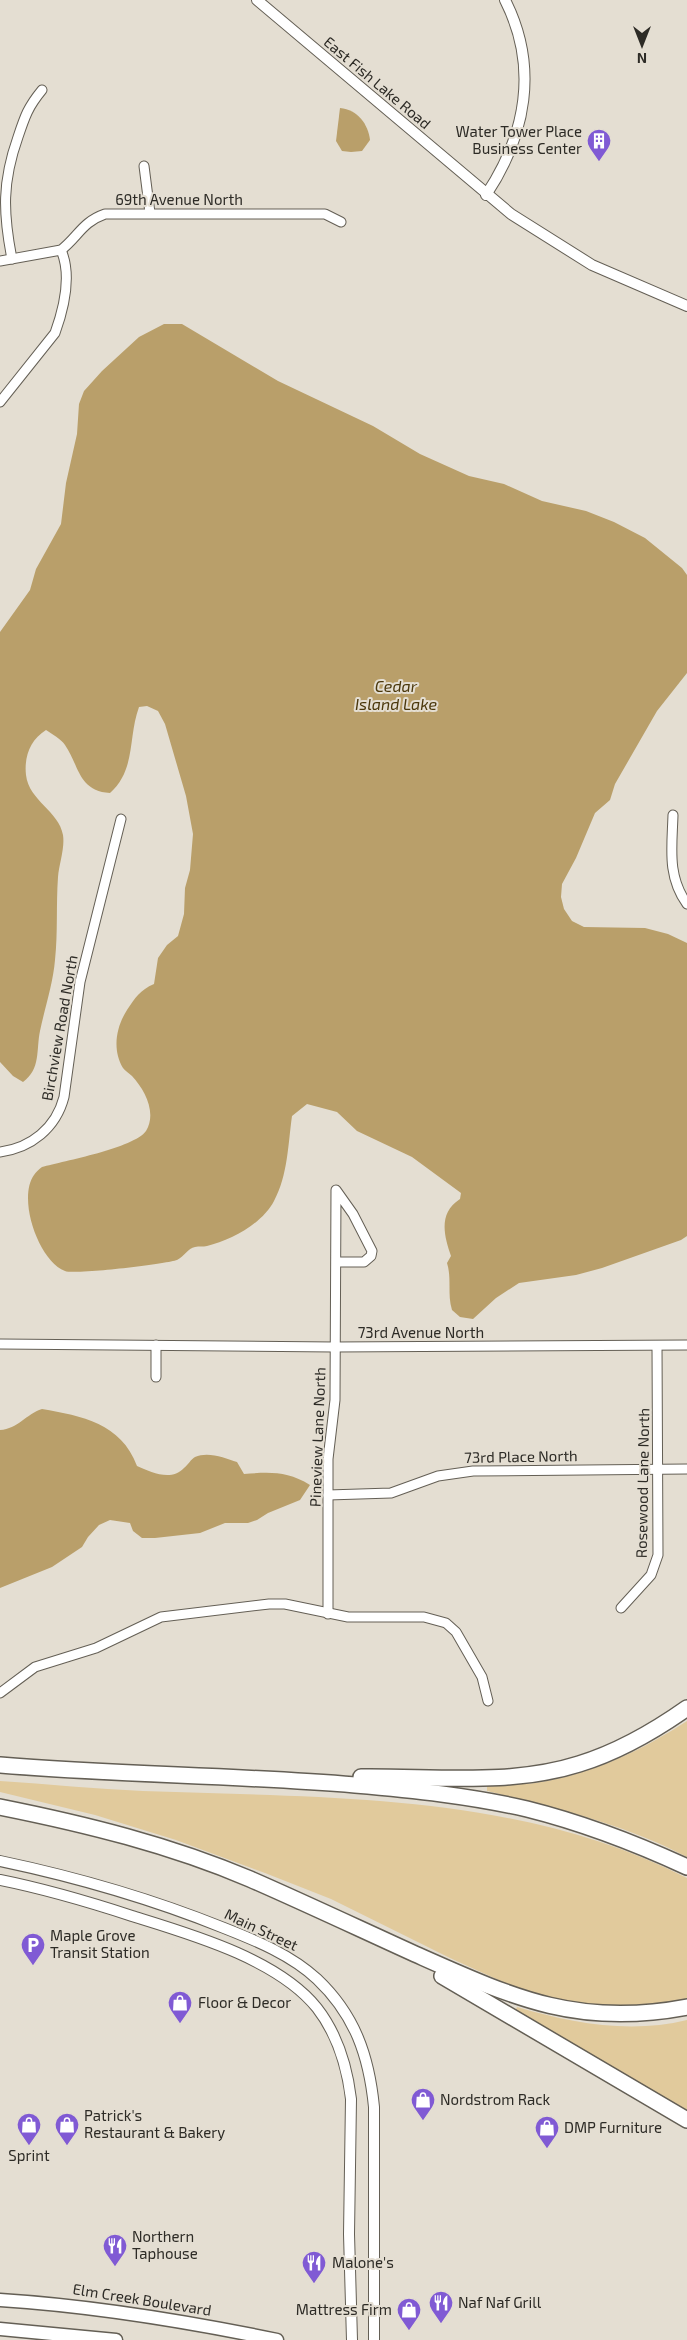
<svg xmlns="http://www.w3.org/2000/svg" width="687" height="2340" viewBox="0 0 687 2340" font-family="'Exo 2',sans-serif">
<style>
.green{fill:#e1ca9c}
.water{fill:#b99f6a}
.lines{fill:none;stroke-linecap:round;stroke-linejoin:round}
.minor-casing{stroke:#645f55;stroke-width:11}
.tertiary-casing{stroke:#645f55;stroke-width:12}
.secondary-casing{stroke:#645f55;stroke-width:15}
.motorway-casing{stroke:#645f55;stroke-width:18}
.minor{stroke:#fff;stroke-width:9}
.tertiary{stroke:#fff;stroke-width:10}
.secondary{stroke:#fff;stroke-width:12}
.motorway{stroke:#fff;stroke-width:15}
.labels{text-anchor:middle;stroke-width:4;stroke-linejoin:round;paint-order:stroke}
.street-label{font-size:15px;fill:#2d2b26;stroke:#e4ded2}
.poi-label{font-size:15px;fill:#2d2b26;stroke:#e4ded2;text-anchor:start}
.water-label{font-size:16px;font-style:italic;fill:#4b380c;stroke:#e4ded2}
</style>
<rect width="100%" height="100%" fill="#e4ded2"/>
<g class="green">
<path d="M687,1721V1857C625,1824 555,1808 487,1791V1786C505,1784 524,1785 541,1782C595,1773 642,1750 687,1721Z"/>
<path d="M0,1781C48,1784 96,1789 143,1791C328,1798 518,1792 687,1878V1999L634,2007L592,2005L555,1999L518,1989L450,1958L331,1899L265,1873L176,1840L95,1815L0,1792Z"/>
<path d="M517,2007C571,2023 630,2034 687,2020V2112L515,2011Z"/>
</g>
<g class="water">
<path d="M340,108C358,110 368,124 370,140L362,151L351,152L342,151L336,141Z"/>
<path d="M164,324H182L278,381L373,426L420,454L469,476L504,484L542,501L586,511L614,522L645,538L682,568L687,575V673L657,711L615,784L610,800L595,813L576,858L562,884L561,897L564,909L572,921L584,927L645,928L668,934L687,943V1236L681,1240L602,1268L576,1275L519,1283L496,1298L473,1319L460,1317L452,1310C447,1294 452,1279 447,1263L451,1256C444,1236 438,1213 460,1199L461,1193L412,1157L357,1131L337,1112L307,1104L292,1116C288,1144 288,1175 274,1201C262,1224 231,1240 207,1246C203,1247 199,1246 195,1247C188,1248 184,1257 177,1260C166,1264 74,1275 65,1271C39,1261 17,1199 34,1175C36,1172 39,1169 42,1167C64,1161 134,1148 146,1131C157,1113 145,1090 132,1076C129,1073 125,1071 123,1068C112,1050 116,1027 127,1010C135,998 140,990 154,984L158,958L167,945L178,936L184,914L185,888L190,870L193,834L186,796L165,724L158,711L147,706L139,707C128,737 136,770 110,793C78,791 79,765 65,745C61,739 52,734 46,730C30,740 24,757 26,775C29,801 59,811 63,835C65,848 59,864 58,877C56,905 58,933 55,960C53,984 45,1007 40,1031C36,1050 41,1069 23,1082L13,1076L0,1062V632L30,590L36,569L61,524L66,483L77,434L79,404L84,391L102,371L139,337Z"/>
<path d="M42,1409C82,1416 121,1423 137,1466C151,1472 171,1482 184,1468C188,1465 191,1459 195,1457C208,1451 225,1458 237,1462L244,1474C270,1472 287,1471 310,1485L300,1500L268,1513L257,1520L248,1523H225L200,1533L155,1538H142L133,1531L130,1523L110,1520L99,1525L88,1537L82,1547L52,1567L0,1588V1430C18,1429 26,1414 42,1409Z"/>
</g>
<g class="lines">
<defs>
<g id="minor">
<polyline points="144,166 150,213"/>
<path d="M12,259C3,213 2,182 18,137C25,116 28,107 42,90"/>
<path d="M0,261L61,250C78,237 82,222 105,214H325L341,222"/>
<path d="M0,402L55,333C64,308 72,275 61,250"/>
<path d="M673,815C672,848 667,876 687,904"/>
<path d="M0,1152C31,1148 56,1128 64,1097L80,982L121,819"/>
<polyline points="0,1344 334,1347 687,1345"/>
<polyline points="156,1377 156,1345"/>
<polyline points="328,1495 391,1493 438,1476 473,1471 687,1469"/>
<polyline points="621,1608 651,1575 658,1555 657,1346"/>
<polyline points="328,1614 328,1459 335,1400 336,1190 353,1214 372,1251 371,1256 364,1262 336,1262"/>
<polyline points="0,1693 35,1667 96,1648 161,1617 269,1604 285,1604 348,1617 424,1617 446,1623 456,1632 482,1677 488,1701"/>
</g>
<g id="tertiary">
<polyline points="257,0 511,214 592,265 687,306"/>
<path d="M486,195C526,135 539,67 505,0"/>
<path d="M0,1861C76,1877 152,1899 224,1928C257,1941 291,1955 317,1979C355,2015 369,2056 374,2107V2340"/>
<path d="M0,1880C45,1889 89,1902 132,1916C190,1934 278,1959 317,2008C338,2035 347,2066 351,2099L349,2234L352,2340"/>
</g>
<g id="secondary">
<path d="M0,2300C94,2306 185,2321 277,2340"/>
<polyline points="0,2329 116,2340"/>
</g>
<g id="motorway">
<path d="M0,1765C118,1775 237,1775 355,1785C413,1790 471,1796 527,1809C583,1823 635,1843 687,1867"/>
<path d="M361,1777C433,1776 510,1786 579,1764C618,1752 653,1732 687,1708"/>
<path d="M0,1807C85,1824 170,1845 250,1879C305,1903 360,1929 415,1954C512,1997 577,2028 687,2007"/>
<polyline points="442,1976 687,2120"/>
</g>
</defs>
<use href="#minor" class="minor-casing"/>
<use href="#tertiary" class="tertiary-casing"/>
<use href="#secondary" class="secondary-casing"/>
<use href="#motorway" class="motorway-casing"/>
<use href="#minor" class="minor"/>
<use href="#tertiary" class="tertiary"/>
<use href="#secondary" class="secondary"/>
<use href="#motorway" class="motorway"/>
</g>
<defs>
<symbol id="building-pin" viewBox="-11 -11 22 30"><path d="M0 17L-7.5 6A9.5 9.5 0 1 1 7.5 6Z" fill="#805ad4" stroke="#e4ded2"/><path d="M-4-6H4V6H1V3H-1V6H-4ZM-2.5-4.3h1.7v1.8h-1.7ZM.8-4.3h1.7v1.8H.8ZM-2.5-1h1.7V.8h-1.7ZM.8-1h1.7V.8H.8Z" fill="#fff"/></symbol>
<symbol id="parking-pin" viewBox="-11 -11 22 30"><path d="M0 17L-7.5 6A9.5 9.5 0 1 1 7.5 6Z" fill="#805ad4" stroke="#e4ded2"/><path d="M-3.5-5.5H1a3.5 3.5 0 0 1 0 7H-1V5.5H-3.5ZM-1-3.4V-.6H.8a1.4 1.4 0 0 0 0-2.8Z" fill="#fff"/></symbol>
<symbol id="shop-pin" viewBox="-11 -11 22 30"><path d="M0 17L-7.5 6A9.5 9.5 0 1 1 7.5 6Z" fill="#805ad4" stroke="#e4ded2"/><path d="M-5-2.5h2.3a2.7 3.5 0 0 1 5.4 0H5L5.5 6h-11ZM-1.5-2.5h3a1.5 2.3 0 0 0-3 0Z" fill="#fff"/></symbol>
<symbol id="restaurant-pin" viewBox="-11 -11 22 30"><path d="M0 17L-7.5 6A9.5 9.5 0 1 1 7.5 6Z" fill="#805ad4" stroke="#e4ded2"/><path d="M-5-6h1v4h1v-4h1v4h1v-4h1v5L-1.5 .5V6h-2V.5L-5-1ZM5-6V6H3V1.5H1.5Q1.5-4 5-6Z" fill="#fff"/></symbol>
</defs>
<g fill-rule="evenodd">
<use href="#building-pin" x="585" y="127" width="28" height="38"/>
<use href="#parking-pin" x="19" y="1931" width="28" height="38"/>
<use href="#shop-pin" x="166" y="1989" width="28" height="38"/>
<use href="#shop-pin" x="409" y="2086" width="28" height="38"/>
<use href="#shop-pin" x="15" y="2111" width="28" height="38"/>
<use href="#shop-pin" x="53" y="2111" width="28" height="38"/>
<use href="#shop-pin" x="533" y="2114" width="28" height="38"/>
<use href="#restaurant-pin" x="101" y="2232" width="28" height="38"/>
<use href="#restaurant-pin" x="300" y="2249" width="28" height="38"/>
<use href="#restaurant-pin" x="427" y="2289" width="28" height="38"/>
<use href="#shop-pin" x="395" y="2296" width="28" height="38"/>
</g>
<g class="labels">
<g class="street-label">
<text transform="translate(377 83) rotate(40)" y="5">East Fish Lake Road</text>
<text x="179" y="205">69th Avenue North</text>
<text transform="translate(60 1028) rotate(-80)" y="5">Birchview Road North</text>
<text x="421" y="1338">73rd Avenue North</text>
<text transform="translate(318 1437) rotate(-88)" y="5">Pineview Lane North</text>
<text transform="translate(521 1457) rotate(-1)" y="5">73rd Place North</text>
<text transform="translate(643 1483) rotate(-89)" y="5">Rosewood Lane North</text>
<text transform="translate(261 1930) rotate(25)" y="5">Main Street</text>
<text transform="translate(142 2300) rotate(9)" y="5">Elm Creek Boulevard</text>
</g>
<g class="poi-label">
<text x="582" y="137" text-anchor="end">Water Tower Place<tspan x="582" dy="17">Business Center</tspan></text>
<text x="50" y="1941">Maple Grove<tspan x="50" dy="17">Transit Station</tspan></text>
<text x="198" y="2008">Floor &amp; Decor</text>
<text x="440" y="2105">Nordstrom Rack</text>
<text x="84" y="2121">Patrick's<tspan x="84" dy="17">Restaurant &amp; Bakery</tspan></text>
<text x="564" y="2133">DMP Furniture</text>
<text x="29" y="2161" text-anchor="middle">Sprint</text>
<text x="132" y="2242">Northern<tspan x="132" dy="17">Taphouse</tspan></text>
<text x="332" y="2268">Malone's</text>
<text x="458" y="2308">Naf Naf Grill</text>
<text x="392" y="2315" text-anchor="end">Mattress Firm</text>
</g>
<g class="water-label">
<text x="396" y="692">Cedar<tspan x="396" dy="18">Island Lake</tspan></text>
</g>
</g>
<g transform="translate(642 45) rotate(180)" stroke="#e4ded2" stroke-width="4" paint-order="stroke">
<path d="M0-4L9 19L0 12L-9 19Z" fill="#2d2b26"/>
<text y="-8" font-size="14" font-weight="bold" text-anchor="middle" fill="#2d2b26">N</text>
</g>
</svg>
